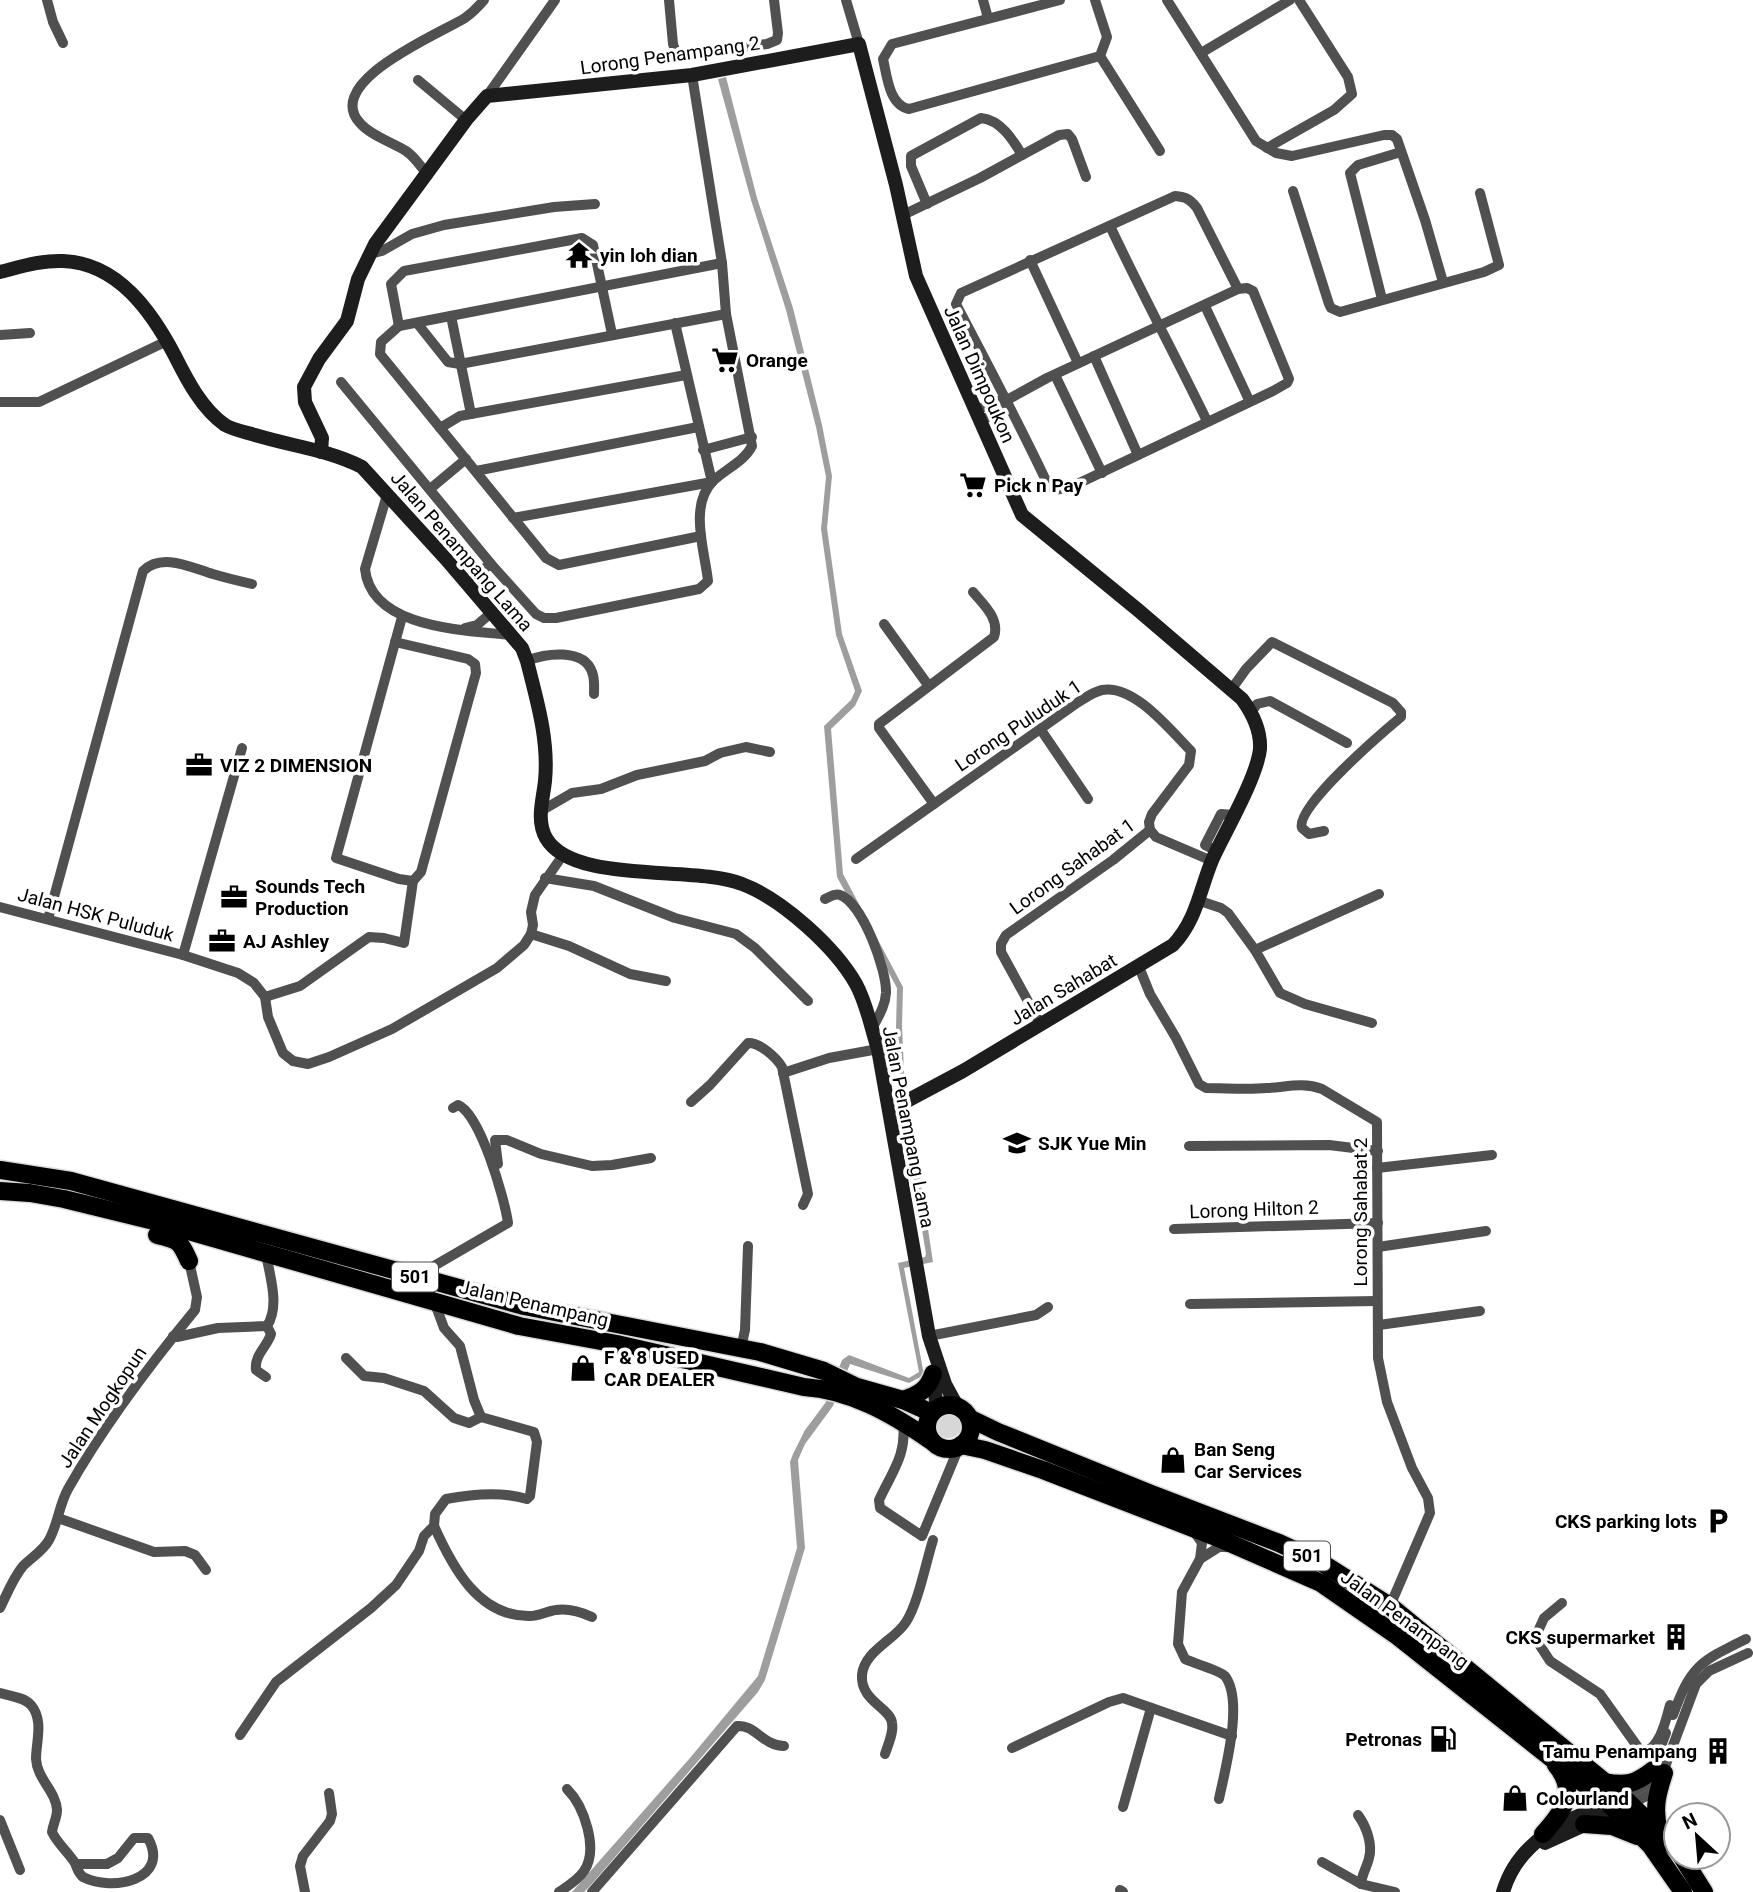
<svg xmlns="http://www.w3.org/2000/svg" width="1753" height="1892" viewBox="0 0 1753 1892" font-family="Roboto,sans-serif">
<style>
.green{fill:#d7d7d7}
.water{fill:#9e9e9e}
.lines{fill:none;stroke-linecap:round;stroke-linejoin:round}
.primary-casing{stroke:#dbdbdb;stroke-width:21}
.street{stroke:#505050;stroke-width:10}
.secondary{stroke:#1d1d1d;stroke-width:14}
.primary{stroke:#000;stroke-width:18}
.labels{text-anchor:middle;stroke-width:7;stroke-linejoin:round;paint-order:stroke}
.shield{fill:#fff;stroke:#4c4c4c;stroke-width:2}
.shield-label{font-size:18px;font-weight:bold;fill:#000}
.street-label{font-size:19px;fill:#000;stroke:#fff}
.poi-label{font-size:19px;font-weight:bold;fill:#000;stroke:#fff;text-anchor:start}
</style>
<rect width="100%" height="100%" fill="#fff"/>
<circle class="green" cx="948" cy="1424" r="14"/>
<polygon class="water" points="726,77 757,198 793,308 822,425 832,476 827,528 842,634 862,691 855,706 831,729 843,874 903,987 902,1026 905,1094 911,1117 933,1262 904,1268 924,1375 909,1383 850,1364 833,1406 805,1444 798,1460 805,1548 765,1680 758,1692 590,1886 584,1892 572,1892 690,1758 758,1676 797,1548 790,1462 793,1454 805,1430 826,1402 842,1360 849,1355 909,1378 919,1372 898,1263 925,1257 926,1254 913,1175 906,1118 901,1096 896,1028 897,988 837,877 824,726 851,700 855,691 836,635 821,529 826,477 816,427 786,310 751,200 718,79"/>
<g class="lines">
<defs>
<g id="primary">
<polyline points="0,1170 71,1181 524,1306 760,1352 824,1371 857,1387 903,1400 932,1413"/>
<path d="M0,1191L30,1193L64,1199L154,1221L519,1326L617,1344L804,1387C851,1390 892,1414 930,1440"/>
<path d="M157,1235C179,1240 180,1241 189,1261"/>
<path d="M903,1400C918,1395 928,1390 933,1374"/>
<circle cx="949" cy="1427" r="22"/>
<polyline points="969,1418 998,1432 1149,1493 1279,1543 1322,1563 1390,1606 1623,1797 1676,1849"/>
<polyline points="961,1445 985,1450 1043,1470 1216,1537 1321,1583 1396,1635 1608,1803 1651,1846 1683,1892"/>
<path d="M1604,1782C1627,1786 1635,1784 1653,1770"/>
<polyline points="1584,1824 1612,1826 1637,1836"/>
<path d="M1659,1831C1653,1809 1657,1794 1664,1773"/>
<path d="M1543,1834C1562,1813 1579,1792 1556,1765"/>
<polyline points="1682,1857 1704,1892"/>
</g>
</defs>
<use href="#primary" class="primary-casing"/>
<g class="street">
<polyline points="47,0 53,22 63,43"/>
<polyline points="669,0 673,44 676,53 686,54 767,44 777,40 778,33 774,0"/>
<polyline points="846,0 859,44"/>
<polyline points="983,0 988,18"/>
<path d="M1060,0L892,44L883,59C887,76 889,105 909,109L1100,56"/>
<polyline points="1095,0 1107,37 1100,56"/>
<polyline points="1167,0 1256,141 1276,153 1292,156 1384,135 1392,135 1397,139 1425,220 1443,282"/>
<polyline points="1201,53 1290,0"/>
<polyline points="1100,56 1160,151"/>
<polyline points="418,80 466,120"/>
<polyline points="487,96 555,0"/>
<polyline points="1267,148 1334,110 1352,94 1348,77 1299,0"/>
<path d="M428,175C421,167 415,157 406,151C392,142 371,136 360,123C322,82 439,34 465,18C472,13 478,7 484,0"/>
<polyline points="1293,191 1329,304 1331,308 1340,312 1484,272 1499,265 1480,193"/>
<path d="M927,204L911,166V156L981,118C1001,120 1013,140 1022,155"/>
<polyline points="903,215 980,178 1059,135 1068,134 1072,139 1086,177"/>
<path d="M1110,226C1141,292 1175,355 1207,421"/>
<polyline points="370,254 382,251 412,234 444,225 554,207 595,204"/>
<polyline points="1030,260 1078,363"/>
<polyline points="1382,299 1350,173 1358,165 1401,152"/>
<polyline points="1205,306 1249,400"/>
<polyline points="451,316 471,414"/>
<polyline points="417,323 448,362 460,364 726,314"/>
<polyline points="675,323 712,482"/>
<polyline points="399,326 391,284 404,271 582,238 593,245 612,334"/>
<polyline points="0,335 30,333"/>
<polyline points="1094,356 1138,455"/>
<polyline points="1055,375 1102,473"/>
<path d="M341,382L491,564L536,614L544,618H556L699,589L708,581C705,552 689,507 712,482C725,469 744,462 752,446L726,314L722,263L692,75"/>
<polyline points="0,402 39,402 167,341"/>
<path d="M977,410L997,401L1007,400L1047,378L1238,289L1247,288L1253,291L1289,379L1287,383L1273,391L1073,486L1055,490L1049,487C1020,425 988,365 956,304L961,293L1175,196C1186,197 1190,199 1197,208L1238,289"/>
<polyline points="982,420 1003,409 1007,400"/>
<polyline points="440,428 460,416 686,375"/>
<polyline points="703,450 752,437"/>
<polyline points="476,471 698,427"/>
<polyline points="430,489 466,459"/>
<path d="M387,495L365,569C371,629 465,630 510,635"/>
<polyline points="513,518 712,482"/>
<polyline points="701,536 559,565 546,558 380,354 381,342 399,326 722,263"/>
<polyline points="465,581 491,564"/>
<polyline points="402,617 336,858 399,879 413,881"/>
<polyline points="884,624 928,685"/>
<polyline points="465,628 477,625 491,613"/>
<path d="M527,661C544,653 584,648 592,672C595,679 594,687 594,694"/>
<path d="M1231,690L1246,669L1272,642L1393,703L1401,712V717C1383,732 1294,808 1302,828L1309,834L1324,831"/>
<polyline points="1252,711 1257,704 1270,701 1347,743"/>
<polyline points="1041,730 1088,799"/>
<path d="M934,804L879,728V724L994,637C1000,619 984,605 973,592"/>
<polyline points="541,811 572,793 601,789 637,775 705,761 720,753 746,747 770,752"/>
<polyline points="1150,830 1156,837 1212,861"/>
<polyline points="1217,851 1205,845 1221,814 1233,815"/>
<path d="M856,859L1077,703C1085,698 1093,692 1102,690C1134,684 1170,730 1191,751L1189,765L1152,814L1149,822L1150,830"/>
<polyline points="545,878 594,886 675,918 736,934 755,948 808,1001"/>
<path d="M825,899C830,897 834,893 840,895C863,903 887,971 886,993C885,1007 878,1017 872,1029"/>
<polyline points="1200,901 1221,908 1228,913 1255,950 1280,993 1305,1004 1372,1023"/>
<polyline points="0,907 183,955 238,973 254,983 265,997 268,1017 283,1053 293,1061 308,1064 329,1057 392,1029 497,968 524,945 531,934 533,925 531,912 535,895 563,855"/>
<path d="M48,919L143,571C162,552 192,568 213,574C226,578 239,581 252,584"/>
<polyline points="531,934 569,946 630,974 666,981"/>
<polyline points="1255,950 1379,894"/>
<polyline points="183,955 242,748"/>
<path d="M1139,967L1150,994L1176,1038L1199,1084L1206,1088C1226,1088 1247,1090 1267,1088C1287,1087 1303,1082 1322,1089L1377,1122L1378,1358L1387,1402L1412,1468L1428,1498L1430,1513L1390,1606"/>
<polyline points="265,997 300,986 369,937 384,938 404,943 413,881 421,872 476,673 475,664 468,659 395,642"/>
<polyline points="1041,1025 1001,952 1001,944 1006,935 1113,860 1150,830"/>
<polyline points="783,1073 829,1058 878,1049"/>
<path d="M691,1102L710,1085L748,1043C759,1042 776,1057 782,1067L808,1194L803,1205"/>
<polyline points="1189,1146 1329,1145 1378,1151"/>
<polyline points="498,1164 495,1140 507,1140 541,1154 592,1166 612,1165 651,1158"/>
<polyline points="1377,1168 1492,1155"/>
<polyline points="1174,1229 1378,1223"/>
<polyline points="1378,1247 1486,1231"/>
<path d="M415,1277L508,1223C505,1200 480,1113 458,1105L453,1108"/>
<polyline points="1190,1304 1377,1301"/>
<polyline points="1379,1325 1480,1311"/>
<path d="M173,1336L177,1337L218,1328L267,1326C280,1306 270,1277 266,1254"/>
<polyline points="929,1336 1036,1315 1048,1307"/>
<polyline points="741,1348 745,1330 748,1246"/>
<polyline points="346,1358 364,1376 384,1378 424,1391 454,1418 469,1423 481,1417"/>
<path d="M266,1377L256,1370C254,1355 267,1347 271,1334L267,1326"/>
<path d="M903,1421C907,1455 893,1470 879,1500L880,1508L922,1536L959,1447"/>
<polyline points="58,1518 154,1552 185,1551 195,1555 206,1570"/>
<path d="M434,1526C452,1566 478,1617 530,1616C539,1616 547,1611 556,1610C569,1608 581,1612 592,1617"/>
<path d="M1193,1530L1202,1543L1200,1559L1182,1592L1178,1644L1185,1659C1195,1664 1219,1670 1225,1676C1244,1701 1225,1770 1219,1799"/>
<polyline points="1200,1559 1219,1547 1232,1547"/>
<path d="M1562,1603L1544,1618L1535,1638L1550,1661L1600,1694L1642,1753C1660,1749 1666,1720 1670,1705"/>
<path d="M0,1608C7,1594 13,1578 23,1566C32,1557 43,1551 49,1540C58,1524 59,1505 68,1489C104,1425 148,1367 195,1310L197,1297L189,1261"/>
<path d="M0,1693C10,1696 24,1697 31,1705C44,1720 36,1742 36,1759C37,1779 56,1791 57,1810C57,1818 53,1824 52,1832C57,1843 68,1852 75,1863C77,1868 78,1873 83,1877C112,1892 171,1880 148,1838H134L118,1858L107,1864H76"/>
<path d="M1673,1715C1691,1666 1699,1662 1746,1639"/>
<path d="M240,1735L276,1682L371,1608L396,1585L419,1551L424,1536L434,1526L435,1514L446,1499C472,1494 501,1491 527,1499L530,1496L537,1442L534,1432L481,1417L474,1400L460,1346L444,1328L434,1301"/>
<polyline points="1012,1748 1109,1702 1123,1698 1232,1736"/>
<path d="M885,1754C888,1745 894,1732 892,1723C891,1708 860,1701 862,1675C864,1651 895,1640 906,1622C918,1604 926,1562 933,1540"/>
<polyline points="1623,1797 1646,1785 1666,1733"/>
<polyline points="1631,1804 1652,1793 1659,1783 1696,1684 1709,1671 1748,1653"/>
<polyline points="1123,1807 1151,1708"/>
<path d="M1358,1815C1366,1826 1373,1844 1369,1858C1367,1867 1362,1874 1361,1884"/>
<polyline points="0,1820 20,1870"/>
<polyline points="1322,1862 1361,1884 1395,1892"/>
<polyline points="1120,1890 1123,1892"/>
<polyline points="305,1892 300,1866 303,1856 330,1821 332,1814 329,1793"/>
<path d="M559,1892C568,1886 578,1880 584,1871C599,1849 584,1806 567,1789"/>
<path d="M592,1892L737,1726C755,1724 763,1746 784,1746"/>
</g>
<g class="secondary">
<path d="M0,272C20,267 42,260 63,261C118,263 152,312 175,356C187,380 202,409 225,425C234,430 245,432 255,435C291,446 329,450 362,467L446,559L522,648L527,661C537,701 549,740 545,781C543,800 536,820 546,838C573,885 696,865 742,884C782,899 835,947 856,984C867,1004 871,1028 878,1049L929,1336L945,1384L957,1406"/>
<path d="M321,452L322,438L305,402L304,387L319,359L347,321L358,279L375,244L466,120L487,96L692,75L859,44L896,185L916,276L1022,515L1138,610L1242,699C1253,714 1261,730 1260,749C1257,777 1226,830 1213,858C1200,888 1197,920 1173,945L963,1071L890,1110"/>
<polyline points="932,1372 937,1408"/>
<polyline points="1545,1843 1622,1808"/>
<path d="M1503,1892C1519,1838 1568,1820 1615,1800"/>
</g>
<use href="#primary" class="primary"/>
</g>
<defs>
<symbol id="temple-bare" viewBox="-9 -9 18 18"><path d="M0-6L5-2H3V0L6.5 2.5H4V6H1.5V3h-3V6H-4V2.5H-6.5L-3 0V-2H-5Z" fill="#000" stroke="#fff" stroke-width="2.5" paint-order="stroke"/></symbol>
<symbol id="supermarket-bare" viewBox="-9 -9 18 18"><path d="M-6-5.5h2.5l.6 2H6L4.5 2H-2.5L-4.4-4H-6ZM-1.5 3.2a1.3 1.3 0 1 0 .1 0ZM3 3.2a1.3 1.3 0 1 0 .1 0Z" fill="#000" stroke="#fff" stroke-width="2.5" paint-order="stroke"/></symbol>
<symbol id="office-bare" viewBox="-9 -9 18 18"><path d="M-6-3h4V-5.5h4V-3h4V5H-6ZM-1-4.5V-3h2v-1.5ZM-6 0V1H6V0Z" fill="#000" stroke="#fff" stroke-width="2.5" paint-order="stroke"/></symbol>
<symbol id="school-bare" viewBox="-9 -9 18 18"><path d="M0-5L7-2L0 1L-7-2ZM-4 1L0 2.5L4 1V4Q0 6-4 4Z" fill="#000" stroke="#fff" stroke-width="2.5" paint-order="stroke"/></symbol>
<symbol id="shop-bare" viewBox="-9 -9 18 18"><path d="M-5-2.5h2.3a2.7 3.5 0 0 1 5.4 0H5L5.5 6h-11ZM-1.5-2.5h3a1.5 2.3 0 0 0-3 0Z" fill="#000" stroke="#fff" stroke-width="2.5" paint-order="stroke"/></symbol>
<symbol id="parking-bare" viewBox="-9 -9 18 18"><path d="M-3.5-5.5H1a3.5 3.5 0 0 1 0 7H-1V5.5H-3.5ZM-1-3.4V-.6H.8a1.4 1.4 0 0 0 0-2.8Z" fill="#000" stroke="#fff" stroke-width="2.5" paint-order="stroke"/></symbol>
<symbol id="building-bare" viewBox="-9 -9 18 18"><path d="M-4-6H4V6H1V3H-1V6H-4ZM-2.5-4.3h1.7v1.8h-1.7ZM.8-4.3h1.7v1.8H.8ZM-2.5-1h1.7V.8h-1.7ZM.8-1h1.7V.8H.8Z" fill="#000" stroke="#fff" stroke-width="2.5" paint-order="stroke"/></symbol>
<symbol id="fuel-bare" viewBox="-9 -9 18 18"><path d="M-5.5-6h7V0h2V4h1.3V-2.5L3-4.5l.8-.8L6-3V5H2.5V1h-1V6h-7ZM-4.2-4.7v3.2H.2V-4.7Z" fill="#000" stroke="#fff" stroke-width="2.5" paint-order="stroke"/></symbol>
</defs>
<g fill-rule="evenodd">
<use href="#temple-bare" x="560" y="236" width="38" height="38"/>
<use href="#supermarket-bare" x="706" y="341" width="38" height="38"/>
<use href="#supermarket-bare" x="954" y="466" width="38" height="38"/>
<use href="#office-bare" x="180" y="746" width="38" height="38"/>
<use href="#office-bare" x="215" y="878" width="38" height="38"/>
<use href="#office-bare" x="203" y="922" width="38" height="38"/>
<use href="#school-bare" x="998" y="1124" width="38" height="38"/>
<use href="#shop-bare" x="564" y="1349" width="38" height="38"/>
<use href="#shop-bare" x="1154" y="1441" width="38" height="38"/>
<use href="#parking-bare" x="1699" y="1502" width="38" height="38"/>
<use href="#building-bare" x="1657" y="1618" width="38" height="38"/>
<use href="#fuel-bare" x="1424" y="1720" width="38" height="38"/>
<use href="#building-bare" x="1699" y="1732" width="38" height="38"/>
<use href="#shop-bare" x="1496" y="1779" width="38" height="38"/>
</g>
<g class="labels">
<g class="shield">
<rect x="392" y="1262.5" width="46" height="29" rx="5"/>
<rect x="1284" y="1541.5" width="46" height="29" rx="5"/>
</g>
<g class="shield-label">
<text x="415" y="1283">501</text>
<text x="1307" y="1562">501</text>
</g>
<g class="street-label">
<text transform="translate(670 55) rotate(-8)" y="7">Lorong Penampang 2</text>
<text transform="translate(980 374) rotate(66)" y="7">Jalan Dimpoukon</text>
<text transform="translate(462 551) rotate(49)" y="7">Jalan Penampang Lama</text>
<text transform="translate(1018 725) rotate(-34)" y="7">Lorong Puluduk 1</text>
<text transform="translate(1072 866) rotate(-36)" y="7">Lorong Sahabat 1</text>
<text transform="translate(96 914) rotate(15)" y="7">Jalan HSK Puluduk</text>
<text transform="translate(1063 989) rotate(-31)" y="7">Jalan Sahabat</text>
<text transform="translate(909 1127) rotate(79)" y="7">Jalan Penampang Lama</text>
<text transform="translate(1254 1209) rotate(-2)" y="7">Lorong Hilton 2</text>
<text transform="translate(1360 1212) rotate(-90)" y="7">Lorong Sahabat 2</text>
<text transform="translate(534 1303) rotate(13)" y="7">Jalan Penampang</text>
<text transform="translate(102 1407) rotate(-56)" y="7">Jalan Mogkopun</text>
<text transform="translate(1405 1619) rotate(36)" y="7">Jalan Penampang</text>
</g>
<g class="poi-label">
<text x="600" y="262">yin loh dian</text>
<text x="746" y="367">Orange</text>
<text x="994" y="492">Pick n Pay</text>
<text x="220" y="772">VIZ 2 DIMENSION</text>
<text x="255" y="893">Sounds Tech<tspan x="255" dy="22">Production</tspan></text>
<text x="243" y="948">AJ Ashley</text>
<text x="1038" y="1150">SJK Yue Min</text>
<text x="604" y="1364">F &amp; 8 USED<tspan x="604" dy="22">CAR DEALER</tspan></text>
<text x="1194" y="1456">Ban Seng<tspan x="1194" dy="22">Car Services</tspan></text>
<text x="1697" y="1528" text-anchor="end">CKS parking lots</text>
<text x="1655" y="1644" text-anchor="end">CKS supermarket</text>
<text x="1422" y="1746" text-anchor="end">Petronas</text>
<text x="1697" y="1758" text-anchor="end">Tamu Penampang</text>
<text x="1536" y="1805">Colourland</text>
</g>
</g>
<g transform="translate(1697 1836) rotate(334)"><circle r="33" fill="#ffffff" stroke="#999999" stroke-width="2"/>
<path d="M0-5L12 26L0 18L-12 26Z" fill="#000000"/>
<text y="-10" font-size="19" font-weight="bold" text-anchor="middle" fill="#000000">N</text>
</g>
</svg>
